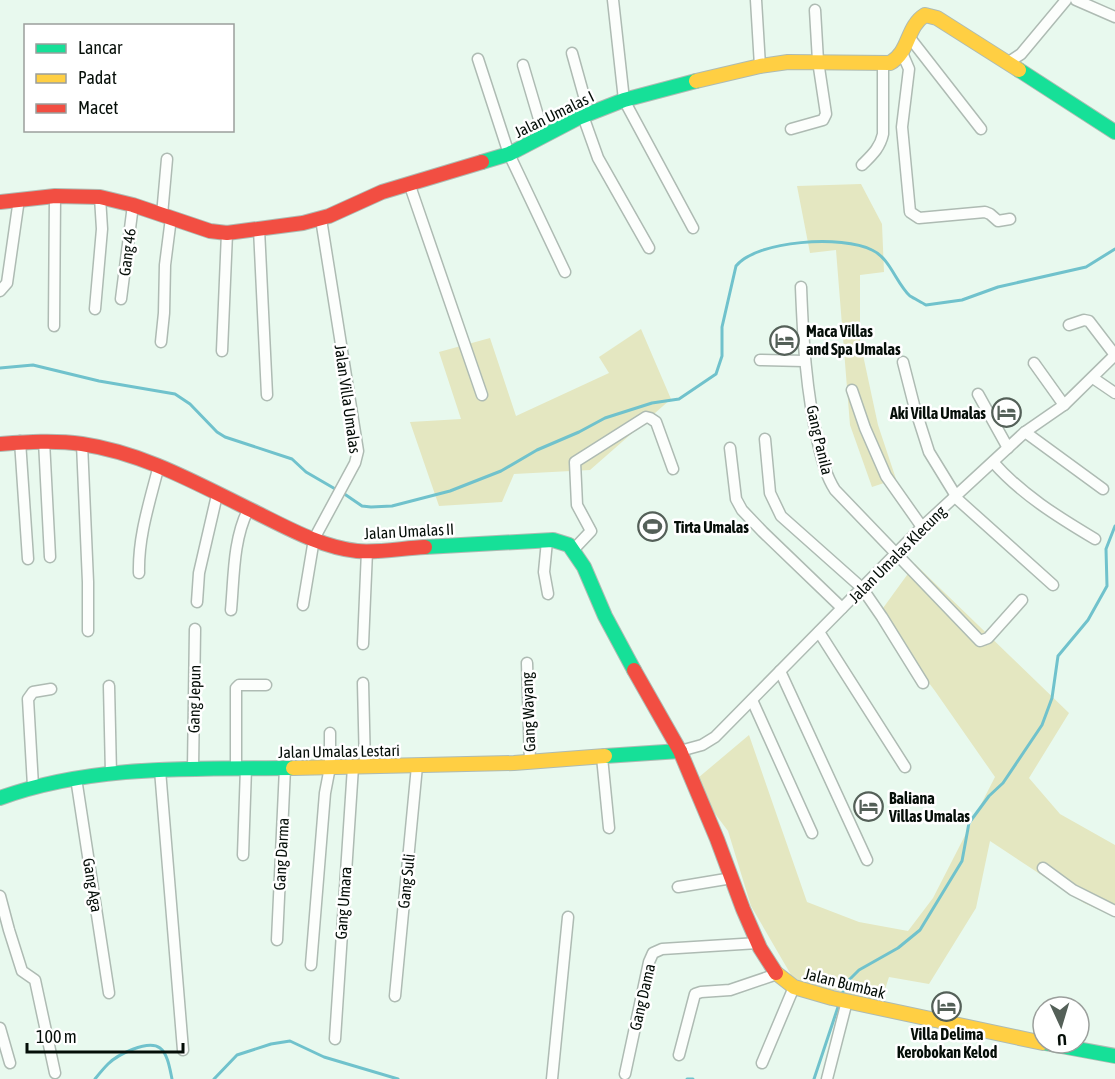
<svg xmlns="http://www.w3.org/2000/svg" width="1115" height="1079" viewBox="0 0 1115 1079" font-family="'Asap Condensed',sans-serif">
<style>
.green{fill:#e4e7c1}
.lines{fill:none;stroke-linecap:round;stroke-linejoin:round}
.stream{stroke:#70c2cc;stroke-width:3}
.street-casing{stroke:#aebbb3;stroke-width:13}
.fast-casing{stroke:#aebbb3;stroke-width:16}
.slow-casing{stroke:#aebbb3;stroke-width:16}
.jam-casing{stroke:#aebbb3;stroke-width:16}
.street{stroke:#fcfefc;stroke-width:10}
.fast{stroke:#16e098;stroke-width:14}
.slow{stroke:#ffcf43;stroke-width:14}
.jam{stroke:#f24e42;stroke-width:14}
.labels{text-anchor:middle;stroke-width:5;stroke-linejoin:round;paint-order:stroke}
.street-label{font-size:16px;fill:#050e08;stroke:#fff}
.poi-label{font-size:16px;font-weight:bold;fill:#050e08;stroke:#fff;text-anchor:start}
</style>
<rect width="100%" height="100%" fill="#e8f9ee"/>
<g class="green">
<polygon points="861,184 882,224 884,272 860,275 860,341 878,425 896,479 872,487 850,425 836,250 810,253 797,186"/>
<polygon points="641,329 671,399 590,470 514,474 502,502 439,506 410,422 461,419 439,352 490,338 516,416 609,373 599,357"/>
<polygon points="915,564 1069,713 1029,778 1060,814 1115,845 1115,917 1084,903 990,841 976,908 929,984 889,977 878,1011 801,992 751,906 728,831 692,783 749,735 807,902 859,922 908,931 933,898 995,777 935,691 878,615"/>
</g>
<g class="lines">
<g class="stream">
<polyline points="0,368 33,365 99,381 175,394 190,404 217,432 225,437 292,459 306,472 337,490"/>
<path d="M343,493L362,506L371,507L392,506L450,491L501,471L537,450L579,432L605,418L652,403L679,399L716,374L722,356V327L736,266C757,240 843,235 872,250C890,258 896,283 910,296C915,299 921,302 926,305L962,300L998,287L1086,267L1115,249"/>
<polyline points="842,995 846,983 859,970 898,948 920,930 962,861 969,823 989,796 1003,783 1042,725 1052,698 1058,656 1088,620 1107,586 1106,549 1115,526"/>
<path d="M95,1079C99,1074 103,1069 108,1064C117,1055 148,1039 160,1048C168,1054 170,1070 172,1079"/>
<polyline points="214,1079 237,1055 271,1044 290,1041 324,1057 398,1079"/>
<polyline points="687,1079 693,1079"/>
<polyline points="814,1079 839,1004"/>
</g>
<defs>
<g id="street">
<polyline points="613,0 624,100 693,228"/>
<polyline points="756,0 760,66"/>
<polyline points="1076,0 1115,17"/>
<polyline points="910,38 981,129"/>
<polyline points="572,53 589,114"/>
<polyline points="903,55 909,69 902,127 910,212 919,218 985,212 990,214 998,221 1010,219"/>
<polyline points="478,59 509,154 565,272"/>
<polyline points="1009,62 1021,54 1066,0"/>
<polyline points="523,65 544,136"/>
<polyline points="583,116 598,158 649,248"/>
<polyline points="791,129 823,120 826,114 818,61 815,10"/>
<path d="M862,165C872,155 880,148 883,134V64"/>
<polyline points="409,183 482,395"/>
<polyline points="162,215 167,159"/>
<polyline points="259,229 267,395"/>
<path d="M801,287C803,339 806,391 818,443C822,460 826,476 835,490L980,641L988,638L1022,600"/>
<polyline points="0,291 7,283 19,199"/>
<polyline points="121,299 133,205"/>
<polyline points="95,309 102,229 100,197"/>
<polyline points="1069,325 1084,320 1089,321 1115,355"/>
<polyline points="54,326 55,196"/>
<polyline points="161,342 164,313 165,265 171,218"/>
<polyline points="222,351 227,233"/>
<polyline points="760,360 804,361"/>
<polyline points="903,362 914,405 929,452 956,496"/>
<polyline points="1034,363 1064,405"/>
<polyline points="1093,378 1115,393"/>
<polyline points="852,390 865,428 886,476 922,527"/>
<polyline points="978,394 1008,448"/>
<polyline points="1025,432 1103,489"/>
<polyline points="765,439 770,493 781,516 862,588 882,617 923,683"/>
<polyline points="20,441 28,559"/>
<polyline points="44,441 50,557"/>
<polyline points="82,444 88,582 88,631"/>
<polyline points="730,448 736,499 742,510 763,532 842,608"/>
<path d="M993,462C1021,494 1058,517 1095,539"/>
<polyline points="955,497 1053,585"/>
<polyline points="547,541 544,572 548,594"/>
<polyline points="574,549 591,531 577,505 575,462 646,417 650,418 656,422 673,469"/>
<path d="M139,573C138,536 150,501 159,465"/>
<polyline points="197,602 199,573 217,495"/>
<polyline points="303,605 314,539 355,463 358,451 321,219"/>
<path d="M231,610C234,577 233,540 248,510"/>
<polyline points="819,632 905,767"/>
<polyline points="363,644 367,551"/>
<polyline points="527,663 530,762"/>
<polyline points="780,671 867,860"/>
<polyline points="363,683 365,767"/>
<polyline points="109,686 111,774"/>
<polyline points="752,700 812,833"/>
<polyline points="680,751 702,745 715,737 922,527 1025,432 1064,405 1115,355"/>
<polyline points="602,757 609,828"/>
<polyline points="236,768 236,688 239,685 266,685"/>
<polyline points="193,769 195,629"/>
<polyline points="160,770 183,1050"/>
<polyline points="76,778 109,993"/>
<polyline points="33,786 28,699 33,692 51,689"/>
<polyline points="243,855 246,768"/>
<polyline points="1043,868 1073,890 1115,911"/>
<polyline points="678,887 732,878"/>
<polyline points="0,896 9,930 22,971 35,980 55,1073"/>
<polyline points="277,940 285,768"/>
<polyline points="311,965 325,793 330,767 330,733"/>
<polyline points="395,996 417,766"/>
<polyline points="0,1028 10,1063"/>
<polyline points="335,1039 353,767"/>
<polyline points="679,1055 695,994 701,992 730,990 777,974"/>
<polyline points="762,1063 794,987"/>
<polyline points="625,1074 649,962 653,953 662,949 758,943"/>
<polyline points="552,1079 568,917"/>
<polyline points="827,1079 847,1001"/>
</g>
<g id="fast">
<polyline points="1019,70 1115,132"/>
<polyline points="482,162 509,154 578,118 624,100 696,81"/>
<polyline points="425,547 553,540 569,545 584,567 605,616 634,670"/>
<polyline points="605,756 680,751"/>
<path d="M0,798C93,764 196,769 293,768"/>
<polyline points="1045,1043 1115,1056"/>
</g>
<g id="slow">
<path d="M696,81L760,66L788,62L890,63C910,52 906,27 925,15L937,18L1019,70"/>
<polyline points="293,768 514,763 605,756"/>
<polyline points="776,973 794,987 832,998 1043,1043"/>
</g>
<g id="jam">
<polyline points="0,202 55,196 100,197 133,205 210,231 227,233 303,223 329,216 382,192 482,162"/>
<path d="M0,444C27,442 55,440 82,444C143,453 196,483 251,510C284,526 320,547 357,551C379,553 403,548 425,547"/>
<polyline points="634,670 680,751 717,839 743,909 760,948 776,973"/>
</g>
</defs>
<use href="#street" class="street-casing"/>
<use href="#fast" class="fast-casing"/>
<use href="#slow" class="slow-casing"/>
<use href="#jam" class="jam-casing"/>
<use href="#street" class="street"/>
<use href="#fast" class="fast"/>
<use href="#slow" class="slow"/>
<use href="#jam" class="jam"/>
</g>
<defs>
<symbol id="hotel-ring" viewBox="-11 -11 22 22"><circle r="9.5" fill="#fff" stroke="#546058" stroke-width="1.5"/><path d="M-6-4.5h1.5V1H6V5H4.5V3h-9V5H-6ZM-4 0a1.8 1.8 0 1 1 3.6 0ZM.5 0V-2.5h3Q6-2.5 6 0Z" fill="#546058"/></symbol>
<symbol id="stadium-ring" viewBox="-11 -11 22 22"><circle r="9.5" fill="#fff" stroke="#546058" stroke-width="1.5"/><path d="M0-5a6.5 5 0 1 0 0 10a6.5 5 0 1 0 0-10ZM-3.5-1.8h7v3.6h-7Z" fill="#546058"/></symbol>
</defs>
<g fill-rule="evenodd">
<use href="#hotel-ring" x="768" y="324" width="33" height="33"/>
<use href="#hotel-ring" x="990" y="396" width="33" height="33"/>
<use href="#stadium-ring" x="636" y="510" width="33" height="33"/>
<use href="#hotel-ring" x="852" y="790" width="33" height="33"/>
<use href="#hotel-ring" x="930" y="990" width="33" height="33"/>
</g>
<g class="labels">
<g class="street-label">
<text transform="translate(554 114) rotate(-26)" y="6">Jalan Umalas I</text>
<text transform="translate(127 252) rotate(-83)" y="6">Gang 46</text>
<text transform="translate(348 399) rotate(82)" y="6">Jalan Villa Umalas</text>
<text transform="translate(820 440) rotate(77)" y="6">Gang Panila</text>
<text transform="translate(409 531) rotate(-3)" y="6">Jalan Umalas II</text>
<text transform="translate(897 554) rotate(-45)" y="6">Jalan Umalas Klecung</text>
<text transform="translate(194 699) rotate(-89)" y="6">Gang Jepun</text>
<text transform="translate(528 712) rotate(-92)" y="6">Gang Wayang</text>
<text transform="translate(339 751) rotate(-1)" y="6">Jalan Umalas Lestari</text>
<text transform="translate(281 854) rotate(-87)" y="6">Gang Darma</text>
<text transform="translate(406 881) rotate(-84)" y="6">Gang Suli</text>
<text transform="translate(93 885) rotate(81)" y="6">Gang Aga</text>
<text transform="translate(343 903) rotate(-86)" y="6">Gang Umara</text>
<text transform="translate(845 983) rotate(14)" y="6">Jalan Bumbak</text>
<text transform="translate(642 997) rotate(-77)" y="6">Gang Dama</text>
</g>
<g class="poi-label">
<text x="806" y="337">Maca Villas<tspan x="806" dy="18">and Spa Umalas</tspan></text>
<text x="986" y="419" text-anchor="end">Aki Villa Umalas</text>
<text x="674" y="533">Tirta Umalas</text>
<text x="889" y="804">Baliana<tspan x="889" dy="18">Villas Umalas</tspan></text>
<text x="947" y="1040" text-anchor="middle">Villa Delima<tspan x="947" dy="18">Kerobokan Kelod</tspan></text>
</g>
</g>
<rect x="24" y="24" width="210" height="108" fill="#ffffff" stroke="#9b9f9c" stroke-width="1.5"/>
<rect x="36" y="44" width="30" height="9" fill="#16e098" stroke="#9b9f9c" stroke-width="1.5"/>
<text x="78" y="54" font-size="18" fill="#050e08">Lancar</text>
<rect x="36" y="74" width="30" height="9" fill="#ffcf43" stroke="#9b9f9c" stroke-width="1.5"/>
<text x="78" y="84" font-size="18" fill="#050e08">Padat</text>
<rect x="36" y="104" width="30" height="9" fill="#f24e42" stroke="#9b9f9c" stroke-width="1.5"/>
<text x="78" y="114" font-size="18" fill="#050e08">Macet</text>
<g transform="translate(1061 1025) rotate(176)"><circle r="28" fill="#ffffff" stroke="#9b9f9c" stroke-width="1.5"/>
<path d="M0-4.5L10 22L0 15L-10 22Z" fill="#546058"/>
<text y="-9" font-size="16" font-weight="bold" text-anchor="middle" fill="#050e08">U</text>
</g>
<path d="M27 1043v9h156v-9" fill="none" stroke="#050e08" stroke-width="3"/>
<text x="36" y="1043" font-size="18" fill="#050e08" stroke="#ffffff" stroke-width="4.5" paint-order="stroke">100 m</text>
</svg>
